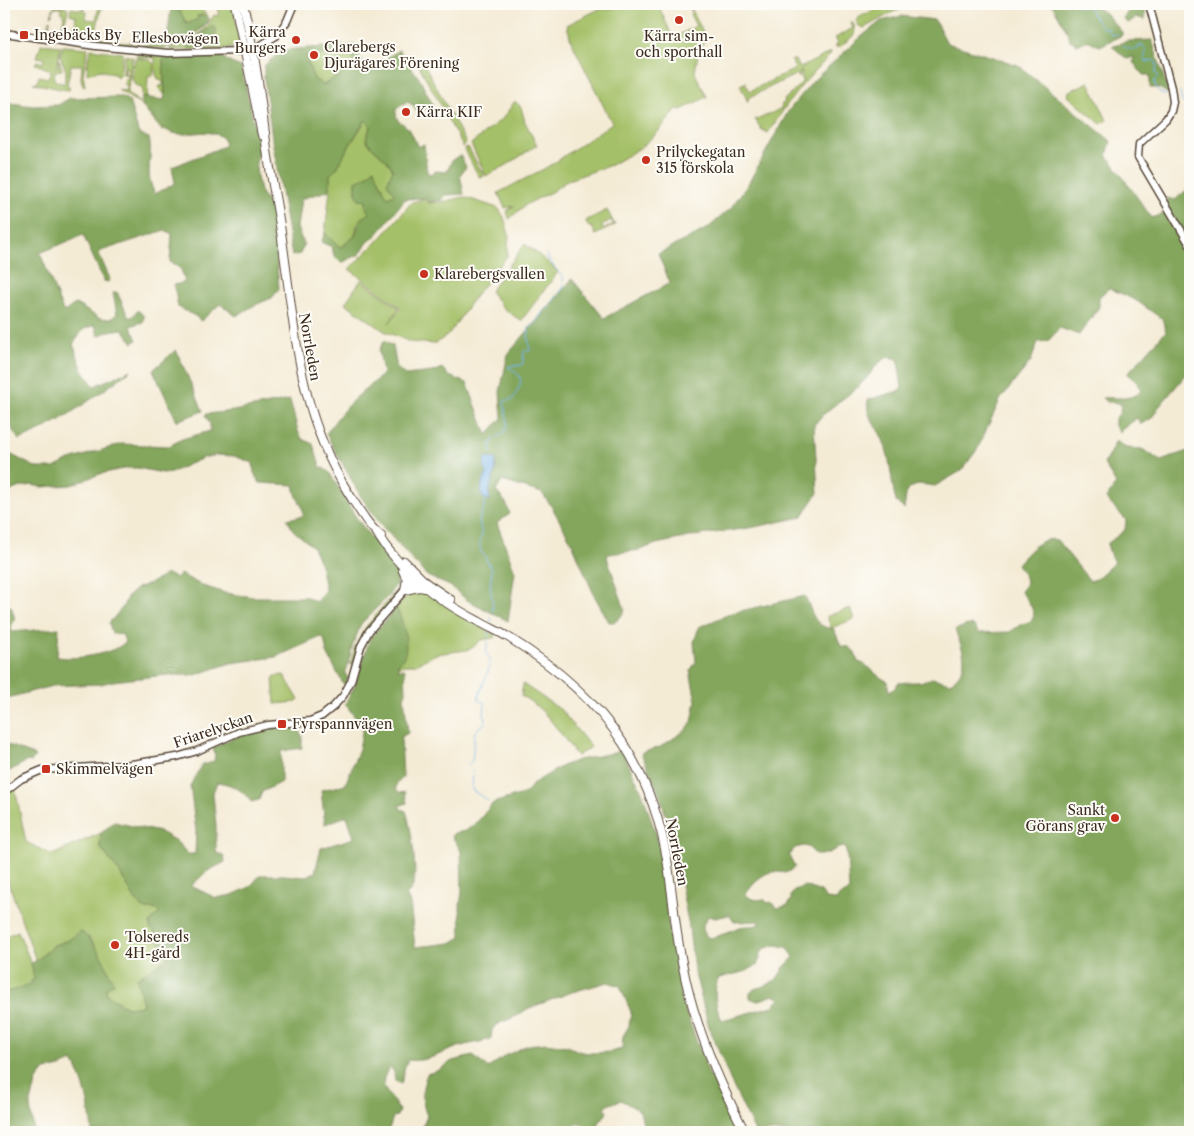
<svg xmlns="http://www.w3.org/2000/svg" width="1194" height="1136" viewBox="0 0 1194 1136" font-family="'Libre Caslon Text',serif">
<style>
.green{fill:#a4c067;stroke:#707542}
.forest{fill:#83a65c;stroke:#5f683d;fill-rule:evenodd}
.water{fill:#78b4ea;stroke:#5a6f84}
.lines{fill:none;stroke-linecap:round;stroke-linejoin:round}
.stream{stroke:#78b4ea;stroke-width:1}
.secondary-casing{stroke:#574739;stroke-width:9}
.highway-casing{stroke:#574739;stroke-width:10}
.secondary{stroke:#fff;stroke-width:6}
.highway{stroke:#fff;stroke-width:8}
.poi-dot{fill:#c8321e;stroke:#fdfcf7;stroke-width:2}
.labels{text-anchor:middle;stroke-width:4;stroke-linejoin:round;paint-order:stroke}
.poi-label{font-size:14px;fill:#3b2a1e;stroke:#fdfcf7;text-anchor:start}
.street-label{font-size:14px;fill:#3b2a1e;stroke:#fdfcf7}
</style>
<rect width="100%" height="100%" fill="#fdfcf7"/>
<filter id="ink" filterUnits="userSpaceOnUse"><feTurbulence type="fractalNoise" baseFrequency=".02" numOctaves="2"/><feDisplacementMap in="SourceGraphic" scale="10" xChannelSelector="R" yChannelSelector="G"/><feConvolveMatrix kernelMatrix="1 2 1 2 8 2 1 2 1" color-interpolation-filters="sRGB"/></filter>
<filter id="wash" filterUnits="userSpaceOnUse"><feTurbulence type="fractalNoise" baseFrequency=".0096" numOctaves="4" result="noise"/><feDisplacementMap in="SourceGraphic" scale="20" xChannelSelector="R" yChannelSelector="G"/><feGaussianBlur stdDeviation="1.12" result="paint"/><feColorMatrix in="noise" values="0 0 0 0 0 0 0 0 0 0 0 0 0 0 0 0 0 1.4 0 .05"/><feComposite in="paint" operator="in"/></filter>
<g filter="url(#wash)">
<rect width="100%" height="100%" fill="#f4ebd5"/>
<g class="green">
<polygon points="84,4 84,11 87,12 86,19 96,20 99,4 102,5 96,31 79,30 80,35 78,39 88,40 95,39 95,42 46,34 50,19 49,30 61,33 64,15 61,12 61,8 54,8 51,16 54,6 66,7 68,10 65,21 67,22 65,31 71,32 73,26 75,25 76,16 70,14 71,8 82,10"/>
<path d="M171,4H197L210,19C203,33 184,41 170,48L168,45H172L203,15L197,16L199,19L187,24L179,10L171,8Z"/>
<polygon points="219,4 233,4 239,40 236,46 227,49 169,50 185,42 184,45 206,42 217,31 212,27 204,33 198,35 207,27 214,15 218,16 219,7 218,8"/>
<polygon points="629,4 656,4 660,9 673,38 696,26 690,14 692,13 689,4 704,34 704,41 698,53 695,73 707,97 681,110 677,109 657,133 640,148 611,165 568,180 553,191 527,204 509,219 507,211 514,206 505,208 498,193 551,165 612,123 571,41 567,25 597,10 625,6"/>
<polygon points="885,4 919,4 893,12 864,28 859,26 856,21 858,18"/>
<polygon points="851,23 853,23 855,29 854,35 840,47 836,47 834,46 838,44 835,38 853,28"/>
<polygon points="100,36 101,39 130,43 131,39 131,44 164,46 165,40 168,47 165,49 101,43"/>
<polygon points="41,44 61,46 56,67 58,67 59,59 62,70 55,71 54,80 64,84 66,71 60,56 63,46 88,48 83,75 85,86 83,86 81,79 82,65 71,65 67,86 70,87 69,90 60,89 33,83 37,82 39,76 48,78 51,70 35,64 37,61 43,63 44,58 37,57"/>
<polygon points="91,49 123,53 120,75 117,78 116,75 101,70 87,74 88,59"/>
<polygon points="353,51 354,67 323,85 314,79 305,56"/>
<polygon points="831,52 830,55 803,84 788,103 768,133 761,129 755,119 757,120 782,108 781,105 785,102 784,100 802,82 801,70 799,78 797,74 748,98 748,102 740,85 747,82 745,83 750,91 795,69 791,60 789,61 790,60 795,60 800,68"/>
<path d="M137,54L166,57L163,61L165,95L159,89V86H163V82C153,78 155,67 155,58L138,57L136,56Z"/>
<polygon points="125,55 133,57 127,93 147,109 163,127 163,132 140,104 118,90 126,91 128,86 124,84 125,79 128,79 128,68 125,68 125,76 123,73"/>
<polygon points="135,58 150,60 154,64 153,76 148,77 147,98 142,96 142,88 135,85 132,78"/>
<polygon points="419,58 421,58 448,109 447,111 444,111 417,62"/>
<polygon points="1089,82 1107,120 1101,124 1068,96 1069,91"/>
<polygon points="515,101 521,107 525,122 537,145 507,165 486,176 471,144 503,118"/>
<polygon points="450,113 466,143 463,147 447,118 447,115"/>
<path d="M366,120L371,126L366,139C370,149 386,156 393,170L388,183L395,194L387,197L374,169L368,175L356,181V192L359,199H366V207L369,213L357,224L355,236L341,247L338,246L325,233L330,190V175L337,168L346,151Z"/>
<polygon points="468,147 484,176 483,177 479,177 464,149"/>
<polygon points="464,197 498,208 504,217 509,235 507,256 475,296 449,334 435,344 410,342 384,331 345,303 361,280 399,308 389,323 401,308 349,269 381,238 412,202 424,199 429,203 442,202"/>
<polygon points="607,210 615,225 614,226 611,220 602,225 604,229 612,225 613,226 595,235 593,228 589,227 586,222 587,220"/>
<polygon points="525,244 550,264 558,272 521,321 502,307 490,291"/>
<polygon points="404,576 405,584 400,592 395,594 353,664 350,665 355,647 365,628 399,587"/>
<path d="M416,589H422L461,615L496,635L494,638L481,640L472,648L467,650L436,654L416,664L398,666C397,645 409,630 396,608L409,594Z"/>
<polygon points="850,608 854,619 831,628 827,616"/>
<polygon points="284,675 299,700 297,702 275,704 273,679 275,676"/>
<path d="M523,684L561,710L591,747L577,756C561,735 545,707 521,696Z"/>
<path d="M15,788L26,842L52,855L101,833L100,847L120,873L135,899L143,909H155L159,913L150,923L169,958L137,978L143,1005C127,1012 119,1002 106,993V988L113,983L99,952L89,937L69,940L54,945L36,961L4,870V795Z"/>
<path d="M18,931L31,963L34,978C28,988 17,989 7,992L4,982V937Z"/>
</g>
<g class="forest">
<path d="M1050,4H1092L1105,13L1122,32V35L1100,46C1088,42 1091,37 1078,45L1070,40L1068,33L1054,8Z"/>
<polygon points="1137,4 1143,4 1145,12 1145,20 1137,17 1128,23 1124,20 1123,18 1130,9 1136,8"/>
<polygon points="171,8 179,10 187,24 198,19 197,16 203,15 206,16 208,19 207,24 180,42 168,45 167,40"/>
<path d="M901,16L935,20L947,43L1018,65L1111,141L1107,155L1152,218L1169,212L1167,198L1175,200L1190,187V370L1158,408L1152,418L1141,424L1137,418L1119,432L1115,426V418L1120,413L1121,404L1113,402H1107L1102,398C1115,397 1133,401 1141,391L1137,382L1127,374L1166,331L1162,319L1137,301L1109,288L1099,297V307L1079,335L1060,328L1048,341L1038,342L1031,361L1000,400L977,450L961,471L935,486L920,484L907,489L904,509L896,502C891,482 891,459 883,440C877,425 865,417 868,400C878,396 896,393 902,389L898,359L888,357C872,366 873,373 861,384C846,398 827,408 814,425L818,493L802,517L755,527L694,536L656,544L640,550L609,554L607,557L625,610C621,617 617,623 609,622L595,597L572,543L553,509L542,493L502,481L496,491L506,503L510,514L497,523L515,572L508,621L467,600L450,586L427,576L381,525L361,497L326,434C335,420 347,405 360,394C368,387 376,382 383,373L379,350L384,341L393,346L397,368L405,375L432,372L442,368L449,376L467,383L487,435L502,418L500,392L508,354L572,279L604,318L670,283L658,254L708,228L730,209L748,184L789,110L814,80L861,37L881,21Z"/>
<path d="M213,26L217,29L215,36L210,41L200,42L198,45L191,48L184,45L185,42C195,37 204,32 213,26Z"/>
<polygon points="1152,40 1169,94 1159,88 1150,88 1150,75 1143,75 1133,62 1134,57 1127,59 1112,46 1127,41"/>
<path d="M354,45C358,50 358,56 362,60C373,70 389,56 399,50L419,78L433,105L417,112L413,105L407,102L396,109C396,124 400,120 408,128C412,132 415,142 418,147L424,144L427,172L430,174L436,171L447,172L452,160L460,155L466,167L460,175L464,194L446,195L442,200L429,202L425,198L405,199L375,237L368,242L360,254L341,263L334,256L332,247L321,242L325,233L338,246L342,247L355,236L360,220L369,213L366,207V200L359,199L356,192V181L368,175L374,168L387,197L395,194L387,183L393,169C386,156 370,149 366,138L371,126L365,120L346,151L337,168L330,175V190L301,199L297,228L304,245L300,254L292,256L273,145L264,78V66L282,50ZM352,51L354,67L323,85L314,79L305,56Z"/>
<path d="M219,55L231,63L241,67L260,149L256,163L257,177L260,191L271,209L273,217L279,289L272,298L255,305L236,316L220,304L201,321L195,316L178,307L174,285L185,282L181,269L170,262L172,234L165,230L101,251L99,254L110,279L108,282L104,281L83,235L40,253L63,311H66L72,306L76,304L99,318L111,319L117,314L113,293L117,292L129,318L133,316L138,310L144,316L143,322L131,326L137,340L133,343L123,329L109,331L98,336L95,325L84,329L73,344L83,371L94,386L131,370C99,394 57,426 19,440L7,421L4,412V338L9,334C9,318 9,303 4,288V99L11,103L33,106L58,105L70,98L122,97L129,101L139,134L149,138C154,160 143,170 155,194L175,183L172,167L222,147L225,144L223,138C205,125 185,140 168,131C157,126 149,112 141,103L142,97L164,100L165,92L163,60L166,57Z"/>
<polygon points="176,350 203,411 177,421 153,370"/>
<path d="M290,400L298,431L302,439L313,444L320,466L329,472L356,517L396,571L398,582L388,596L361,624L353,645L345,674L348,677L346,684H343L327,653L324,639L321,637L276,657L231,663L195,675H167L113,681L101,684L52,686L4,699V609L11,606L15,619L11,627L12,632L59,628L57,657C76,660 109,655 125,643L123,635L112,633L109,623L123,607L127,597L137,588L151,583L167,574L176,578L180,574L203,586L225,593L253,597H307L316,602L325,590L320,563L313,547L293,530L287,519L303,516C304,508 301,505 298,499C296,495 295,490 294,485L260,483L254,473L253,463L234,456L218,455L203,458L172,472L163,473L137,468H127L100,474L71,485L41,487L32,485L18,488L4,493V456L10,454L37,468H54L67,461L121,444L169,446L182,439L210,431V424L205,415L206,414L233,411Z"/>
<path d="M1116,441L1126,448L1142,449L1161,461L1190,450V1132H755L732,1084L709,1027L694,970L689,928L673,841L660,795L641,753L660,747L686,730L692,722L696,701L690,671L696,662L694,642L699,627L732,613L805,596C813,613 813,627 834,629L841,646L849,647L855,652L858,662C869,664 875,676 887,681L889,691L894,689L898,683C911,681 920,684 932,678L950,683C972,667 963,650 955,630L967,625L974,626L979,633L1010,632L1020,625L1031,621L1034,616C1033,611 1031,605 1028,601C1026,597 1023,596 1021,592L1026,583L1025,577L1017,564C1028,552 1040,536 1057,540L1090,581L1096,579L1115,562L1111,557L1107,544L1125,530L1126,520L1106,499L1116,484L1104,464ZM803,846L808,847L816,855C830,856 833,848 844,847L847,854L849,891L839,896L836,900L826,899L821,892L805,886L795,890L791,895V901L788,903L789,905L778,908L771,902L768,903L764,899C757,900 751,901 746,894C750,885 762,874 771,872C781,871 787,876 795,867L789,855L795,848ZM729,915L734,922L759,921L760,924C753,927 747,925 740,927C729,930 721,937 709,938C701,931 701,924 709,916L715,918ZM776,945L787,947L794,957L784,967L777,979L767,985L754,989L750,993V998L757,1001L774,995L780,999L773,1006L722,1020C716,1009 712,990 719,978L747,971L757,965L763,949Z"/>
<path d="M396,608C404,622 413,654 398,664V669H405L406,692L404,697L408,733L401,737L403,777L396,785V790L400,793L405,792L407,803L399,806L401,809L406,811C411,825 417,868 414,882C413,888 410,891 406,895L410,902L415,947L451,943L461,937L460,906L462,891L461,851L452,836L454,833L466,831L479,820L493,803L526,793L534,783L562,766L578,760L622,751L642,792L657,837L661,857L669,930L685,1010L709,1074L739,1132H629L643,1125L640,1111L621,1100L605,1106L607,1113L599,1123L598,1128L601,1132H589V1129L580,1123L567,1129H557L552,1132H418L423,1126L427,1116C421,1101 421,1089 427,1074L439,1070L452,1061L473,1056L488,1068L505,1056L528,1045L546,1043L567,1046L581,1052L592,1053L611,1052L622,1049L623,1036L629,1026L631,1012L620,986L608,982L572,992L527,1009L517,1016L500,1023L492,1029L491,1039C482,1042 474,1043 465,1045C445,1050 429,1063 408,1060L405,1066L401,1084L395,1081L394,1072L390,1067C374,1088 392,1094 399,1111L397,1116L393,1117L388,1132H92C90,1108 85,1082 73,1061L61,1067L45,1070L37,1080L30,1106L34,1132H4V982L7,992L24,987L31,984L34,978L31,963L36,961L55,945L69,940L80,931C98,942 105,965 114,983L106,988V994C119,1002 127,1012 143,1005L137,978L168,958L157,934L150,928V923L159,913L155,909H143L135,899L120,873L100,847L101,833L114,822L160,832L176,841L188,854H195L196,831L190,786L202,764H207L214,761L215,755L213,748C235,736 275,718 300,731L302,736V748L281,751V782L262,792L259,800L251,802C245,791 230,783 217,782L213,793L216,826V852L224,857L225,862L206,872L191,886L216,898L232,895L250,887L260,875H284L305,877L315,872L321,848L354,838L347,816L325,824L321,790L345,785L359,749L363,727L345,704L355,685L370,638Z"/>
<polygon points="4,743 33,755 35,758 31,762 27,761 8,772 4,771"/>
</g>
<path class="water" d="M486,458L496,459L495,472L489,492L490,501L482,497C480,484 482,484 487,474L484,466Z"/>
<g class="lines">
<g class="stream">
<polyline points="1077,4 1079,6 1088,7 1094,17 1103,28 1108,28 1111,35 1118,34"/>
<path d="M1123,45C1128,50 1132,50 1139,48L1140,45H1143L1146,52L1144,59L1147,62L1153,60L1156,62L1157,68L1155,72L1158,77L1154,82C1156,88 1159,94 1166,95"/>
<polyline points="1180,92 1182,102 1190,105"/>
<path d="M491,454V444L494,439L504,433L508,425L504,401L513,399C521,384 527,377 508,367L513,365L520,366L523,363L524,351H530L528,336L529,327L533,326L544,310L548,308L564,287L563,278L548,259L547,254"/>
<polyline points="485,499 484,508 479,519 482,535 480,539 480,549 492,569 490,587 493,602 492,612"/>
<polyline points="491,622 491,617"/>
<polyline points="488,638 489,631"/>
<path d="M468,765L472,761L475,731L485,723L486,718L484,715L485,703L478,700C481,686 490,673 490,659L486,653L488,642"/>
<polyline points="473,771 472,790 488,801"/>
</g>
</g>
</g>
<g filter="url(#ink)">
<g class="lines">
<defs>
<g id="secondary">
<polyline points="1149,4 1171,88 1173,102 1171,111 1166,119 1139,144 1138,157 1190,245"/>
<polyline points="4,33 96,46 168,53 241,51 261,45 276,36 287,21 294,4"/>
<polyline points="4,792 21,779 42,770 125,765 177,757 197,751 239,732 268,725 310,721 322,716 333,707 343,696 351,681 361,646 369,631 418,575"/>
</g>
<g id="highway">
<polyline points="235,4 262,135"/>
<path d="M243,4C255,52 261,100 267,150C271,177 277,204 281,232C295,326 297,411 349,494C358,508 368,526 381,536"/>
<path d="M377,533C382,543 390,552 397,560C420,587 447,605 478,621C488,627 498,631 508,637C553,665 594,698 623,743C645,778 660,818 667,859C673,895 675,931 683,967C694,1025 718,1080 745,1132"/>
<polyline points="404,561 426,583 451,600"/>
<polyline points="403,571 407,579 405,590 419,587 425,588"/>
</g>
</defs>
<use href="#secondary" class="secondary-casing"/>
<use href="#highway" class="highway-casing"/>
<use href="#secondary" class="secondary"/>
<use href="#highway" class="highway"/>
</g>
</g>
<g class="poi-dot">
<circle cx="679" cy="20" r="5"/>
<rect x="19" y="30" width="10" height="10" rx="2.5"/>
<circle cx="296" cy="40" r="5"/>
<circle cx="314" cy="55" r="5"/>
<circle cx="406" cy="112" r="5"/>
<circle cx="646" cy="160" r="5"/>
<circle cx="424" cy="274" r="5"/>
<rect x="277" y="719" width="10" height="10" rx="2.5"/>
<rect x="41" y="764" width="10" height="10" rx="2.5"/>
<circle cx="1115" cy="818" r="5"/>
<circle cx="115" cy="945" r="5"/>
</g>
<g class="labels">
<g class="poi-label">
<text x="286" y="37" text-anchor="end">Kärra<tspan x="286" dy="16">Burgers</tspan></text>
<text x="34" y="40">Ingebäcks By</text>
<text x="679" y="41" text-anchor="middle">Kärra sim-<tspan x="679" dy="16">och sporthall</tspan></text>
<text x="324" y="52">Clarebergs<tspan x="324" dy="16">Djurägares Förening</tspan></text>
<text x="416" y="117">Kärra KIF</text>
<text x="656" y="157">Prilyckegatan<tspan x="656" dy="16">315 förskola</tspan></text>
<text x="434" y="279">Klarebergsvallen</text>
<text x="292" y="729">Fyrspannvägen</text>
<text x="56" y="774">Skimmelvägen</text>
<text x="1105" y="815" text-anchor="end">Sankt<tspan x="1105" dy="16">Görans grav</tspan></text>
<text x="125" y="942">Tolsereds<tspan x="125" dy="16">4H-gård</tspan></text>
</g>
<g class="street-label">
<text transform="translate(175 38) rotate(1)" y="5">Ellesbovägen</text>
<text transform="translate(310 347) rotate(80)" y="5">Norrleden</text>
<text transform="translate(213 730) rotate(-19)" y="5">Friarelyckan</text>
<text transform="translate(677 852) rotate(79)" y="5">Norrleden</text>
</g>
</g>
<rect width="1194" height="1136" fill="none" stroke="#fdfcf7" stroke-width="20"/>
</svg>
